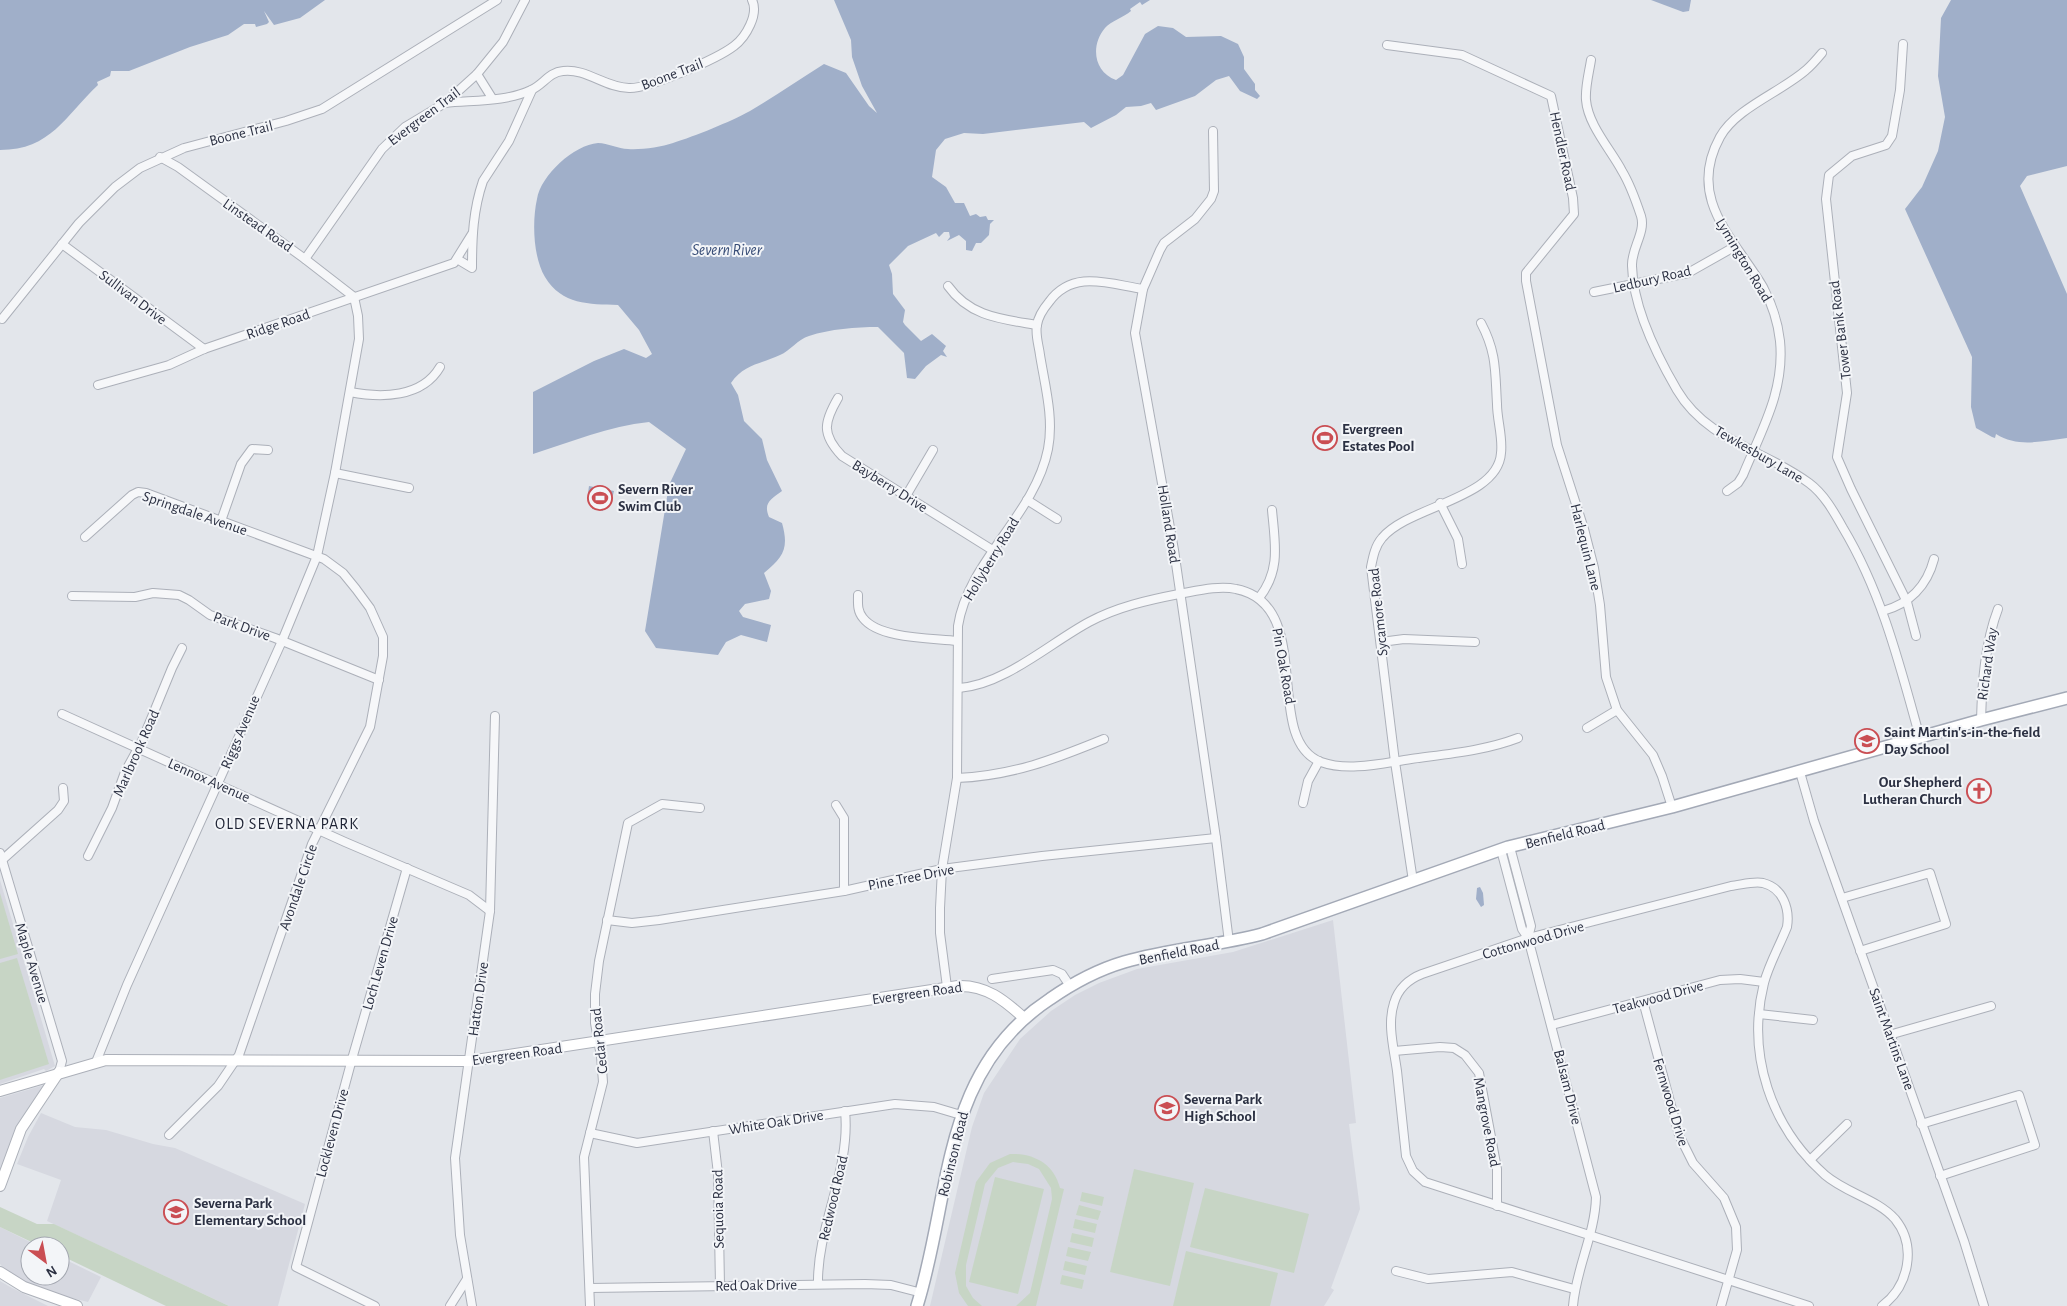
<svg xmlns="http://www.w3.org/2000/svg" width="2067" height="1306" viewBox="0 0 2067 1306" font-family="'Alegreya Sans',sans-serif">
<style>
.built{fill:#d6d8e0}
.green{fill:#c7d5c5}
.water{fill:#a0afc9}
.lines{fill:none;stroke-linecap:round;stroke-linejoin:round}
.street-casing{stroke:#acb0b9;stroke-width:10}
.secondary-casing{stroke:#acb0b9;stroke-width:12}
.primary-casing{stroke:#a3a9b6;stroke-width:14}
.street{stroke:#f6f7f9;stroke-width:8}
.secondary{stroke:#fff;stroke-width:10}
.primary{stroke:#fff;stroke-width:11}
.labels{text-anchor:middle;stroke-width:4;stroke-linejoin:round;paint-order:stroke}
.street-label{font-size:15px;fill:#2c3143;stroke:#f3f5f8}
.poi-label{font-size:15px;font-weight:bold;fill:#2c3143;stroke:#f3f5f8;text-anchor:start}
.water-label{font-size:16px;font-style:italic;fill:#374c76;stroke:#f3f5f8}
.neighbourhood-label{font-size:16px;letter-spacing:1px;fill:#1e2334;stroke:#f3f5f8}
</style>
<rect width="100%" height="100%" fill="#e3e6eb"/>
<g class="built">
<polygon points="0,880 55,1066 46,1071 44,1069 0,1084"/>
<polygon points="1333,920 1356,1123 1349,1124 1360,1209 1331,1288 1334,1290 1324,1306 930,1306 972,1127 984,1093 1020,1039 1051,1011 1075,995 1099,983 1137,969 1233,952"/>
<polygon points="44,1085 0,1174 0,1098"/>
<polygon points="41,1113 75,1127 106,1130 153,1144 175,1148 305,1204 278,1306 229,1306 47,1221 61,1180 17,1164 28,1137"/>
<polygon points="0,1227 38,1246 30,1246 30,1276 60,1276 60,1257 101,1277 88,1302 51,1293 10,1275 0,1264"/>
<polygon points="0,1281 12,1288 48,1306 0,1306"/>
</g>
<g class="green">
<polygon points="0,893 18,954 0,959"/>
<polygon points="17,958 49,1064 0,1080 0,963"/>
<path d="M1010,1154C1034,1153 1054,1164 1060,1188L1064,1189L1036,1306H1016L1030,1293L1052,1199L1051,1188L1039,1169L1028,1164L1013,1162L998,1168L985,1184L966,1265V1286L973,1298L982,1306H968L959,1293L955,1273L976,1182L990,1163Z"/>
<polygon points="1134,1169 1194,1183 1170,1286 1110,1272"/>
<polygon points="995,1177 1044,1189 1018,1294 969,1282"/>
<polygon points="1205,1188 1309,1214 1294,1273 1190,1247"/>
<polygon points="1082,1192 1104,1197 1102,1206 1080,1201"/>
<polygon points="1079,1205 1101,1211 1098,1220 1076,1215"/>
<polygon points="0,1207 37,1224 54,1224 229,1306 166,1306 60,1255 60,1246 40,1246 0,1227"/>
<polygon points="1075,1219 1097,1224 1095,1233 1073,1228"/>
<polygon points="1072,1233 1094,1238 1092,1247 1070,1242"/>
<polygon points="1068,1247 1091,1252 1088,1261 1066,1256"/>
<polygon points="1186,1251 1278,1273 1270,1306 1173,1306"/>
<polygon points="1065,1261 1087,1266 1085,1275 1063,1270"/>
<polygon points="1062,1275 1084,1280 1082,1289 1060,1284"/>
</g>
<g class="water">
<path d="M0,0H325L300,18L274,25L264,11L269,22L267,24L256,27L255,24H244L228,35L190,47L129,71H111L110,76L97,82L98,85C65,116 51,150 0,150Z"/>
<path d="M834,0H1150L1142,5L1140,2L1130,9L1131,11C1124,17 1111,21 1105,28C1090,46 1094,72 1116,80L1123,75L1145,34L1158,26L1173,28L1186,37L1221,36L1238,44L1244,57V69L1255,84V90L1260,96L1257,99L1240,91L1229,76L1216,80L1195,96L1156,110L1151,103L1141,106L1126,107L1116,115L1091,128L1084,122L983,134L964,133L945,139L936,150L932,177L946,187L955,203H964L970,216L976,214L980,217L986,216L988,220H994L990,224L989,235L981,243H976L972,251L966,250V241L959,235L947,241L950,237L949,232H944L939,237L936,233L908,246L889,265L892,274L893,294L905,310L903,322L905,325L921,341L932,334L946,346L943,351L947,357L941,355L926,366L915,379L907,378L904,353L878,327C856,327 830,329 809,336C798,339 790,351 780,355C761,364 744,364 731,383L738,395L744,421L762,439L767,460L782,491C771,499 763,503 769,517L782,523C789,548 784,557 764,573L771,591L769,599L745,604L739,611L743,617L771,625L767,642L741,635L726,642L718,655L656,648L645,631L669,485L686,449L649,422C609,426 571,442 533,454V392L594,361L624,349L646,358L652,354L639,330L618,305C589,304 562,305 545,277C533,257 532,221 537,199C541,175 574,145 598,143C608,143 618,149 628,149C641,150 661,147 673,143C695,136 730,122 750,111C775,96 799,80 824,64L846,73L869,106L877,113L862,86L852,57L851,40Z"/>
<polygon points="1651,0 1691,0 1689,11 1683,12"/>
<path d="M1951,0H2067V166L2027,176L2020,186L2067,294V438C2042,441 2018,448 1996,434L1995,438L1992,437L1976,428L1971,407L1972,357L1905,209L1922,187L1938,151L1945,117L1938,76L1941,18Z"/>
<polygon points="1333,430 1334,430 1337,440 1332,441 1332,448 1328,448 1326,442 1315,445 1313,435"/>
<polygon points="589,486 614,491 612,499 606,498 603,511 592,509 594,495 588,493"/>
<polygon points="1480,887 1483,893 1484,905 1481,907 1476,899 1477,888"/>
</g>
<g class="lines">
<defs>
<g id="street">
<polyline points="1903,44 1900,90 1892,136 1886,145 1852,156 1829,175 1826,199 1847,393 1837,457 1851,489 1907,602 1916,636"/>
<polyline points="1387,45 1462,55 1551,96 1573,198 1574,214 1526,273 1526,281 1557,445 1584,529 1594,568 1600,605 1606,677 1617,710 1653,755 1662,776 1672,807"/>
<path d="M1591,60C1589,73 1585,87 1586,100C1588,125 1611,150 1622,171C1630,184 1636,201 1641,216C1646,232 1631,249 1632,266C1633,308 1656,354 1677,390C1707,441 1765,450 1809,483C1824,494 1834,512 1843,528C1882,593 1900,666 1920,738"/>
<polyline points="477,74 492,98"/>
<path d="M445,103C472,100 506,102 531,90C543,85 549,72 563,71C586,68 606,88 629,88C648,89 717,59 734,46C746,37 759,14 752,0"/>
<polyline points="1213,131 1214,191 1211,199 1195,219 1164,243 1160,250 1143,289 1135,333 1174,550 1216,838 1229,942"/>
<polyline points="62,244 204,349"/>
<polyline points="305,259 382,149 405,127 445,103 477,74 503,42 525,0"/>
<path d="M457,259L472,268C472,238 473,210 483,181L509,141L532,90"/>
<path d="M948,286C970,317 1002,319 1037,325"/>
<polyline points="1594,292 1688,273 1734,247"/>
<polyline points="2,319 79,223 115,187 140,168 184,148 286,121 322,109 497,0"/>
<polyline points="98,385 169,365 204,349 454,263 472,234"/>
<path d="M350,392C381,398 422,398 440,367"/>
<path d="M838,398C824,422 821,434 842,456L994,551"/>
<polyline points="335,473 409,488"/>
<path d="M1727,491L1738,483L1743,475C1761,431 1785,391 1780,341C1778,323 1772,304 1763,287C1734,238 1686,199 1720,137C1736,108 1781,92 1806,70C1812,65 1817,59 1822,53"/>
<polyline points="906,496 933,450"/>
<polyline points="1027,500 1057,519"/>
<polyline points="1440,503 1458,539 1462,564"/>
<polyline points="221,521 241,464 252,449 268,450"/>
<polyline points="85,537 132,495 138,492 146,493 324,559 343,573 356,589 370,608 383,637 383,656 370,727 312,844 239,1055 218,1086 169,1135"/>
<path d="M858,595C858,603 857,611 863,618C879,639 932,638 957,641"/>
<polyline points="72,596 135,597 153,593 179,595 189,600 210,615 275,638 379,680"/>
<path d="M1259,598C1281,570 1275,544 1272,510"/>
<path d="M1883,611C1909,604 1927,586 1934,559"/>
<polyline points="1381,642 1404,639 1475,642"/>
<path d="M959,688C1004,685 1050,643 1089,622C1117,607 1148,600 1179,594C1196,591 1219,585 1236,589C1317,605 1261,739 1321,762C1348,772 1383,763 1411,759C1447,754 1484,751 1518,738"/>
<polyline points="62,714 345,842 469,895 490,911"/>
<path d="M1981,720C1982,683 1985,643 1998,609"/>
<polyline points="1587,728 1617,710"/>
<polyline points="1800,772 1814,821 1964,1241 1984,1306"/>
<path d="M957,778C1012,776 1055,759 1104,739"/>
<polyline points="1303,803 1308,781 1319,761"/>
<polyline points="836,805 844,818 844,891"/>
<polyline points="1510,847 1531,926 1528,938"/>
<path d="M1501,850L1522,929L1528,938L1596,1197C1595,1235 1576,1268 1573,1306"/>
<polyline points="0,853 62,1061 59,1072"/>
<polyline points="88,856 112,808 125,772 142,741 172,668 182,648"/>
<polyline points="2,860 58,810 64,801 63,788"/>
<path d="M1413,881L1395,762L1371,567C1373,557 1375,546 1382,538C1408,506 1498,499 1501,453C1503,437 1497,420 1497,404C1495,372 1497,353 1481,323"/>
<polyline points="1842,898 1930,873 1946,924 1860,951"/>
<polyline points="607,920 632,923 659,920 844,891 942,869 1042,856 1216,838"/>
<polyline points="992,979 1053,970 1062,974 1070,986"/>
<path d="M947,987L940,933V908L942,869L957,778L958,626C968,561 1035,515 1048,449C1054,418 1045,386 1040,355C1039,346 1035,335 1037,325C1038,318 1044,308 1049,302C1073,269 1109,284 1143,289"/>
<polyline points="1643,1001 1679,1135 1693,1163 1724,1198 1736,1227 1737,1250 1721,1306"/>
<polyline points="1759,1014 1813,1020"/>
<polyline points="1552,1025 1720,980 1740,979 1764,982"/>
<polyline points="1889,1035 1991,1006"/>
<polyline points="1394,1051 1440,1047 1454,1048 1465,1055 1479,1073 1497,1169 1497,1206"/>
<polyline points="96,1062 127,985 282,641 317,556 335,473 359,339 358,316 354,297 305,259 178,167 160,157"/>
<polyline points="1921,1124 2019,1095 2035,1145 1940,1176"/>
<polyline points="713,1131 718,1174 720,1286"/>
<polyline points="590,1133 637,1143 895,1104 934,1107 961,1115"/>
<polyline points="1810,1160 1847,1124"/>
<polyline points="1396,1271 1428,1279 1512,1272 1574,1289"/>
<path d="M818,1284C817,1226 851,1170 845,1111"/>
<polyline points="590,1288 865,1284 891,1285 922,1293"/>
<polyline points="375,1306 296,1267 352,1059 407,868"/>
<polyline points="450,1306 467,1279"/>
<polyline points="472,1306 460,1235 455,1158 490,911 495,716"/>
<polyline points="590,1306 584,1157 603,1082 601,1056 595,1023 595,994 599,961 628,823 662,804 700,808"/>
<path d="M1809,1306L1425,1182L1413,1171L1406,1156C1403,1127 1400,1099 1397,1071C1394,1049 1387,1024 1394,1003C1398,989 1409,979 1422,974L1528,938L1731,886C1741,885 1753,881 1763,883C1783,888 1790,909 1787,927C1780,945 1769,964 1764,983C1746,1055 1771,1127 1825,1175C1846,1193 1877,1199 1895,1219C1917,1246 1909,1286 1882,1306"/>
</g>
<g id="secondary">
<path d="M0,1091L106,1060L469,1061L958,986C986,985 1004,1000 1024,1018"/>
<polyline points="0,1186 21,1129 59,1072"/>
<polyline points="0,1272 24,1287 77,1306"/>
</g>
<path id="primary" d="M917,1306C952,1194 940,1071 1050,999C1073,983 1097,970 1124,962C1169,949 1216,946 1262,934L1508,847L1672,807L1981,720L2067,698"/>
</defs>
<use href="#street" class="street-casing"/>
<use href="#secondary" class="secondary-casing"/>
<use href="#primary" class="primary-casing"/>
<use href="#street" class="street"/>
<use href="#secondary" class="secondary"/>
<use href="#primary" class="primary"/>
</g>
<defs>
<symbol id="stadium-ring" viewBox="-11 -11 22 22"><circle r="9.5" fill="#f3f5f8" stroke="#ca4e53" stroke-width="1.5"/><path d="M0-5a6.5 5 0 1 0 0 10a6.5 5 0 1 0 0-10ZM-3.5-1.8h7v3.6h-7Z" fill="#ca4e53"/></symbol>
<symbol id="school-ring" viewBox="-11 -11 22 22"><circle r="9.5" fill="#f3f5f8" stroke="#ca4e53" stroke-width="1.5"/><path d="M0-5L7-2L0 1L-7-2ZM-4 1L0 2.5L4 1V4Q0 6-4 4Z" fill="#ca4e53"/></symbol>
<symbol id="church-ring" viewBox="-11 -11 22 22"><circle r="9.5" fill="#f3f5f8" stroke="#ca4e53" stroke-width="1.5"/><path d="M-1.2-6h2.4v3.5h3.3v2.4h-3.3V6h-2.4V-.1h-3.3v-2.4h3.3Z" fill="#ca4e53"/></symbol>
</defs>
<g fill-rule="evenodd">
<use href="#stadium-ring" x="1311" y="424" width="28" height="28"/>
<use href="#stadium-ring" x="586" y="484" width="28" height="28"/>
<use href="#school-ring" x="1853" y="727" width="28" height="28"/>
<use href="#church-ring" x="1965" y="777" width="28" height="28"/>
<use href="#school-ring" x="1153" y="1094" width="28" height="28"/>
<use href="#school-ring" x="162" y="1198" width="28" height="28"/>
</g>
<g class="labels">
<g class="street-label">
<text transform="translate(672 74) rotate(-21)" y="5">Boone Trail</text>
<text transform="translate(424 116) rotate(-37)" y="5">Evergreen Trail</text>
<text transform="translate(241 133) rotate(-14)" y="5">Boone Trail</text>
<text transform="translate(1563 151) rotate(78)" y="5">Hendler Road</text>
<text transform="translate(258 225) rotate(35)" y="5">Linstead Road</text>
<text transform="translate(1744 260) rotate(59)" y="5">Lymington Road</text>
<text transform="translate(1652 279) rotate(-13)" y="5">Ledbury Road</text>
<text transform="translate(133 297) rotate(37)" y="5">Sullivan Drive</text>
<text transform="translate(278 324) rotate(-19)" y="5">Ridge Road</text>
<text transform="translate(1840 330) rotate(-97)" y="5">Tower Bank Road</text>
<text transform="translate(1759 454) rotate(30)" y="5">Tewkesbury Lane</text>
<text transform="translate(890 486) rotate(32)" y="5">Bayberry Drive</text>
<text transform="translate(195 513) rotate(19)" y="5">Springdale Avenue</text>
<text transform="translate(1169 524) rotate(81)" y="5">Holland Road</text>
<text transform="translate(1586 547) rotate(76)" y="5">Harlequin Lane</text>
<text transform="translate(991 559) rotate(-59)" y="5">Hollyberry Road</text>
<text transform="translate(1378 612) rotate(-96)" y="5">Sycamore Road</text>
<text transform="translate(242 626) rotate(20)" y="5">Park Drive</text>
<text transform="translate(1987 664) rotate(-82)" y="5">Richard Way</text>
<text transform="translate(1284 666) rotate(80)" y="5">Pin Oak Road</text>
<text transform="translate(240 732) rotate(-67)" y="5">Riggs Avenue</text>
<text transform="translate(136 753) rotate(-66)" y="5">Marlbrook Road</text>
<text transform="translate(209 780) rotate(24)" y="5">Lennox Avenue</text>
<text transform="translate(1565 834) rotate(-14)" y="5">Benfield Road</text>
<text transform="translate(911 877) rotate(-11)" y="5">Pine Tree Drive</text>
<text transform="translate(298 887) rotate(-71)" y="5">Avondale Circle</text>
<text transform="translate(1533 940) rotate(-16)" y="5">Cottonwood Drive</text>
<text transform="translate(1179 952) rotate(-11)" y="5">Benfield Road</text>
<text transform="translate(32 963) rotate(73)" y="5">Maple Avenue</text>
<text transform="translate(380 963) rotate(-74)" y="5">Loch Leven Drive</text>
<text transform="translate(917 993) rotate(-8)" y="5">Evergreen Road</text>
<text transform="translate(1658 997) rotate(-15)" y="5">Teakwood Drive</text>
<text transform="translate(478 999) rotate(-82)" y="5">Hatton Drive</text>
<text transform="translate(1892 1039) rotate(70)" y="5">Saint Martins Lane</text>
<text transform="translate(599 1041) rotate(-96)" y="5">Cedar Road</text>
<text transform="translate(517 1054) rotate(-8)" y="5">Evergreen Road</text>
<text transform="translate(1568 1087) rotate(76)" y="5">Balsam Drive</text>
<text transform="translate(1671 1102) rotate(73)" y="5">Fernwood Drive</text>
<text transform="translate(776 1122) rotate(-9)" y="5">White Oak Drive</text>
<text transform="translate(1487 1122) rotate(79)" y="5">Mangrove Road</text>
<text transform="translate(332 1133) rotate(-75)" y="5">Lockleven Drive</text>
<text transform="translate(953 1154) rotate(-76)" y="5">Robinson Road</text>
<text transform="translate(833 1198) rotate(-77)" y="5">Redwood Road</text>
<text transform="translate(718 1209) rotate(-91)" y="5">Sequoia Road</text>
<text transform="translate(756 1285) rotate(-1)" y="5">Red Oak Drive</text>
</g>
<g class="poi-label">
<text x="1342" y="434">Evergreen<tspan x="1342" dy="17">Estates Pool</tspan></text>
<text x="618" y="494">Severn River<tspan x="618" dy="17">Swim Club</tspan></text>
<text x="1884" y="737">Saint Martin's-in-the-field<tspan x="1884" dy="17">Day School</tspan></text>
<text x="1962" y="787" text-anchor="end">Our Shepherd<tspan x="1962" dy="17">Lutheran Church</tspan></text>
<text x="1184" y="1104">Severna Park<tspan x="1184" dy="17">High School</tspan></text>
<text x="194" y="1208">Severna Park<tspan x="194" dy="17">Elementary School</tspan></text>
</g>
<g class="water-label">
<text x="727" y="255">Severn River</text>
</g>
<g class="neighbourhood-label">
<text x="287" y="829">OLD SEVERNA PARK</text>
</g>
</g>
<g transform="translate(45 1261) rotate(148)"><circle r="24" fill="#f3f5f8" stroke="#a3a7b0"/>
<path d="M0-4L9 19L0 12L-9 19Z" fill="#ca4e53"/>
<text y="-8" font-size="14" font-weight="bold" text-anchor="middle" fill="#2c3143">N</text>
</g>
</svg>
